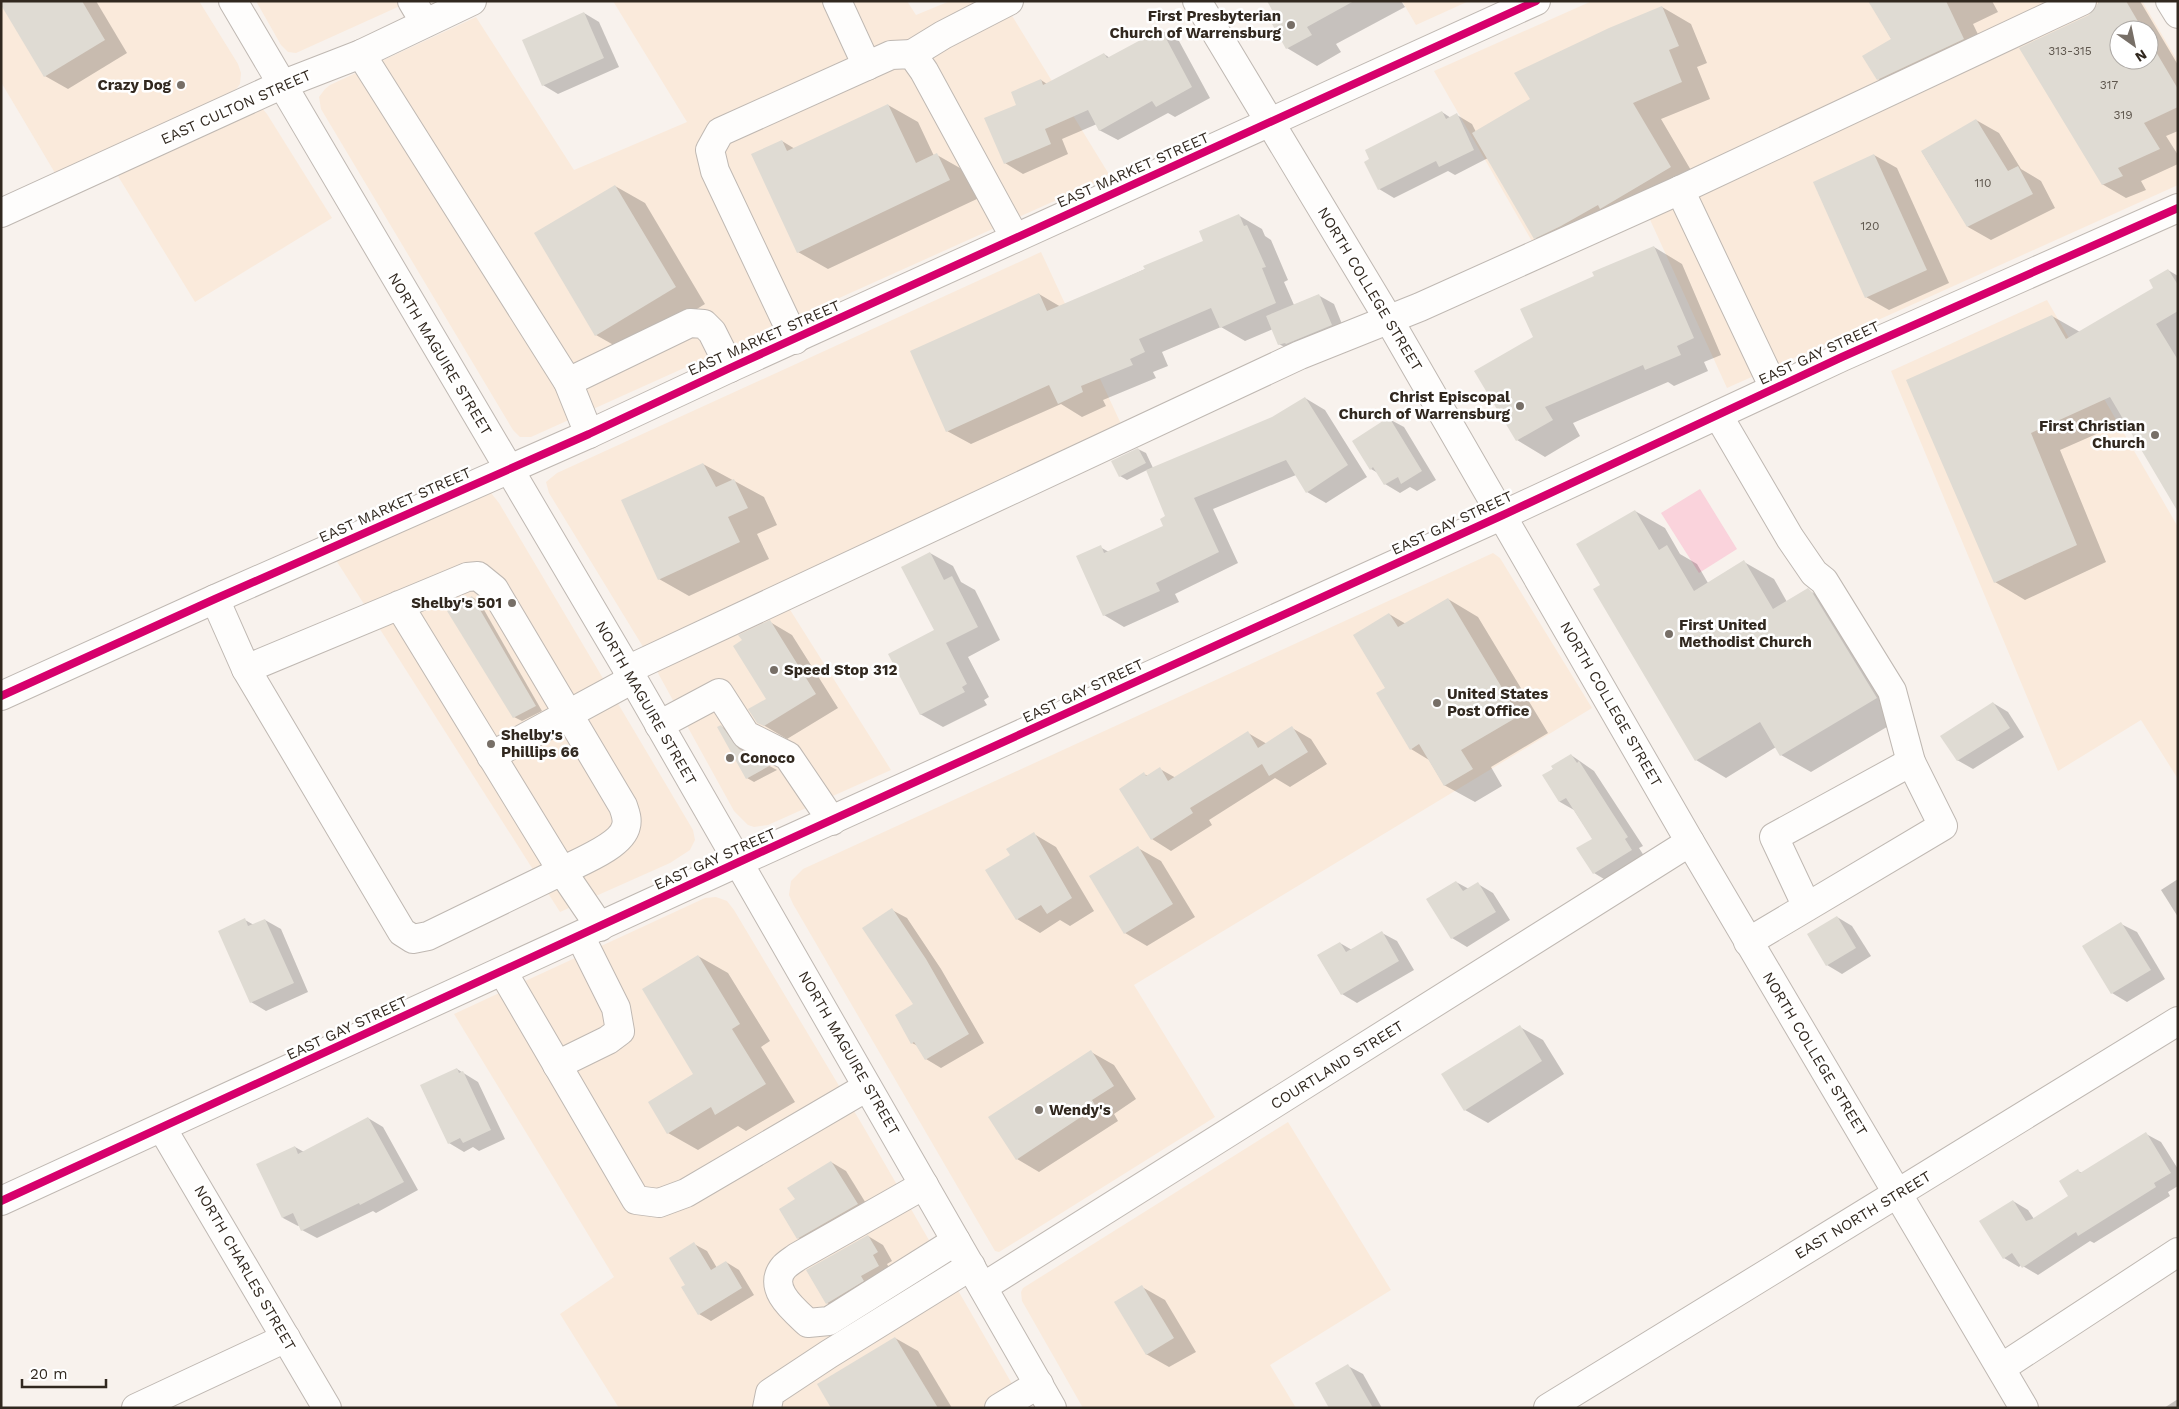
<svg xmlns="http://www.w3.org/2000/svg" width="2179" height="1409" viewBox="0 0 2179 1409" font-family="'Work Sans',sans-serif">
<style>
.built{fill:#faeadb;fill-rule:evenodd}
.green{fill:#fad3dc}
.shadow{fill:#0003;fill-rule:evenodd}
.building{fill:#dfdbd3}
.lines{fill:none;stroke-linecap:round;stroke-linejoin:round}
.minor-casing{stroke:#bfb8b2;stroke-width:30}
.major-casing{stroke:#bfb8b2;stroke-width:30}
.minor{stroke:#fefdfc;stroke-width:28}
.major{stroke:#fefdfc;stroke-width:28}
.cycleway-casing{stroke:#fff;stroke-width:11}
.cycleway{stroke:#d6006c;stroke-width:8}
.poi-dot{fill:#776f67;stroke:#fff;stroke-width:2}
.labels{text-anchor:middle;stroke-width:5;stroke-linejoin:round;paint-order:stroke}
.number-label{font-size:12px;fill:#5e564d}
.poi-label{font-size:15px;font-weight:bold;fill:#31281f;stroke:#fff;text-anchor:start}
.street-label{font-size:15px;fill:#31281f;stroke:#fff}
</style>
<rect width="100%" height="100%" fill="#f8f2ed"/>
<g class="built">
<polygon points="1,1 199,1 238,64 241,73 240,84 237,88 227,95 55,173 1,82"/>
<polygon points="256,1 411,1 296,53 288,52 281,45"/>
<polygon points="613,1 907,1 916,15 950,1 1003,1 1110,176 531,437 520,437 513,430 321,109 319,97 325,89 330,85 476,17 574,170 687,122"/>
<polygon points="1402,1 1469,1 1416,25"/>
<path d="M1592,1H2142L2178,62V185L1727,388L1641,200L1537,250L1434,71ZM2119,30H2149V60H2119Z"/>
<polygon points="259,105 267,114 332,218 195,302 113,168"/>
<polygon points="1041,252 1129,441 782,597 891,770 768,825 754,827 748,825 734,811 648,655 549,493 546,482 557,473"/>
<polygon points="2047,300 2178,527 2178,779 2141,720 2058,771 1891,371"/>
<polygon points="491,493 499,503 693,830 695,840 690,850 670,863 560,912 334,557 477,494"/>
<polygon points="1493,553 1500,558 1592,708 1134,985 1215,1117 999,1252 995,1251 793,904 789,895 791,881 803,869"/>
<polygon points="716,897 727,901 734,910 863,1126 1026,1408 619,1408 560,1314 614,1277 454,1014 705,898"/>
<polygon points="1288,1122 1391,1290 1270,1365 1296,1408 1083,1408 1022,1301 1021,1292 1023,1288"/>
</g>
<polygon class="green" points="1700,489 1737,549 1699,573 1661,513"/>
<g class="shadow">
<polygon points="1,1 96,1 127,53 68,89 45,76"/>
<polygon points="1269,1 1401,1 1405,7 1336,44 1341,52 1317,66 1287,48 1280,22"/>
<polygon points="1870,1 1992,1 1998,12 1973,24 1987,53 1901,93 1878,79 1892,40"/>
<path d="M2099,1H2140L2178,65V131L2166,136L2178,155V164L2141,181L2146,190L2126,198L2102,184L2090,16L2096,10ZM2119,30H2149V60H2119Z"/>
<polygon points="1662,7 1691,24 1707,63 1697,67 1710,99 1661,119 1699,184 1564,255 1535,238 1488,158 1455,175 1448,171 1394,198 1379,189 1442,112 1451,118 1457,115 1472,124 1476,132 1531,100"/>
<polygon points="584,13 599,22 619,67 558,94 543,85"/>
<polygon points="1161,30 1179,41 1210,98 1175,117 1168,113 1118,140 1099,130 1097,124 1062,139 1068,154 1023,174 1005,163 1018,105 1041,80 1047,84 1104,54 1110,58"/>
<polygon points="888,105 918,122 934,156 937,155 967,172 979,198 828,269 798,252 782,141 795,149"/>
<polygon points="1976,120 1999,133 2021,169 2041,181 2055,208 1991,240 1968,227 1922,152"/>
<polygon points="1874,155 1897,168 1949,283 1889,310 1866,297"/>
<polygon points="615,186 645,203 705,304 626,352 596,335"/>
<polygon points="1238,215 1262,229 1265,236 1271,240 1288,280 1284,282 1294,305 1318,295 1334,304 1346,334 1295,353 1279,344 1273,329 1245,341 1221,327 1162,352 1168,366 1153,372 1156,378 1103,400 1106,406 1082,417 1061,404 971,444 947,431 1039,294 1061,307 1205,242"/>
<polygon points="1654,247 1682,264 1721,355 1704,362 1708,371 1674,386 1668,382 1573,423 1580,436 1545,457 1517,440 1534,338 1596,277"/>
<polygon points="2168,270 2178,276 2178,509 2126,421 2060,450 2106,562 2025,600 1995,582 2052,316 2080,332 2155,288"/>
<polygon points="1305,398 1325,410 1367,477 1326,503 1307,492 1296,475 1213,509 1238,563 1175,594 1179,602 1124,627 1104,615 1100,547 1109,552 1165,527 1167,517 1147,470 1127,480 1120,476 1138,449 1146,453 1153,468 1273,419"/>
<polygon points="1389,419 1404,427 1436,480 1417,491 1410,487 1400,493 1385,484 1378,473 1371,469"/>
<polygon points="703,464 764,497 777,525 757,534 769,559 689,596 659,579"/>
<polygon points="1635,511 1665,528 1680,554 1697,564 1708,583 1744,562 1774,579 1787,602 1808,590 1838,607 1907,715 1811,772 1781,755 1776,747 1726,778 1696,760 1602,585"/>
<polygon points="930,553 953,566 961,582 975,590 1000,640 968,657 989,697 984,700 987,705 943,727 920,714 936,630"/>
<polygon points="472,597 479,601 542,711 522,721 514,717"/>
<polygon points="1448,599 1478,617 1548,733 1491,767 1502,786 1475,802 1444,785 1429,760 1411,749 1389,614 1406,624"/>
<polygon points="770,622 792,635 838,708 787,739 758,722 768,700"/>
<polygon points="1993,703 2008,712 2024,737 1973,769 1957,760"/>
<polygon points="721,726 728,730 745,753 777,770 754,782 747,778"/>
<polygon points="1292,728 1311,739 1327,764 1290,787 1275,778 1209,820 1212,825 1171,851 1152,839 1144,774 1148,776 1160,769 1176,778 1248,733 1267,744"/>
<polygon points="1571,755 1594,771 1643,846 1639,848 1646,859 1609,882 1594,873 1593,839 1574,810 1560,802 1544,776"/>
<polygon points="1034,834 1056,847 1094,911 1070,926 1060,920 1040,933 1017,919 987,870 1012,855"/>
<polygon points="1138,848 1161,861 1195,917 1147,946 1125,933"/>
<polygon points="2178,879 2178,917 2161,890"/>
<polygon points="1456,882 1469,889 1478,884 1493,893 1510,920 1467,947 1452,938"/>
<polygon points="892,910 907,918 941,969 984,1043 941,1068 926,1059 918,1046 912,1043 915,1005"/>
<polygon points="1837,917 1852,926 1871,956 1842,974 1827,965"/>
<polygon points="245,920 254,925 265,920 281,929 308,992 266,1011 251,1002"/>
<polygon points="2121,924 2137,932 2165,979 2127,1002 2112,993"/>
<polygon points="1382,933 1397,941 1414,970 1357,1003 1342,994 1340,943 1352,950"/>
<polygon points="698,956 728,973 770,1041 761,1047 795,1102 746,1131 738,1126 698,1150 668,1133 695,1074"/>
<polygon points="1520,1027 1543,1040 1564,1074 1488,1123 1465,1110"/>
<polygon points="1091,1052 1114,1065 1136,1099 1114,1114 1118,1121 1039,1172 1017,1159"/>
<polygon points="457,1069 478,1082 505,1139 479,1151 473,1147 464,1152 449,1143"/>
<polygon points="368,1118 383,1127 418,1190 376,1213 373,1211 317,1238 302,1230 300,1225 298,1226 283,1218 295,1147 304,1152"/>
<polygon points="2146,1134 2161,1142 2178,1169 2178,1186 2168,1192 2170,1196 2094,1243 2090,1241 2038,1275 2021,1265 2019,1267 2004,1258 2013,1201 2028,1210 2034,1219 2070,1197 2078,1171 2082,1173"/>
<polygon points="831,1162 846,1171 872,1213 813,1247 798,1238 796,1200"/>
<polygon points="868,1236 883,1245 892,1261 887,1264 893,1275 842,1312 827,1303 808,1270"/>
<polygon points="694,1244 707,1251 717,1268 726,1262 739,1270 754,1295 711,1321 699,1314 687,1285"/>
<polygon points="1142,1287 1165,1300 1196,1352 1169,1367 1146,1354"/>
<polygon points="895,1338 918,1351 952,1408 833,1408"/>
<polygon points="1348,1366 1363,1374 1382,1408 1331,1408"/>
<polygon points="2178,1399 2178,1408 2164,1408"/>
</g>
<g class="building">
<polygon points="1,1 82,1 105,40 44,77 1,5"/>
<polygon points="1267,1 1354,1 1307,27 1312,35 1286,49 1272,24 1278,21"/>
<polygon points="1868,1 1946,1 1964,39 1877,80 1862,56 1891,39"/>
<polygon points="2100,1 2126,1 2143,30 2119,30 2119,60 2149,60 2149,40 2178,89 2178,107 2144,123 2160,149 2118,168 2123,176 2102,185 2019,48 2089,15"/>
<polygon points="1662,6 1679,46 1669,50 1682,82 1633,103 1671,167 1600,209 1598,205 1561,226 1534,239 1472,133 1530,99 1514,73 1609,28"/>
<polygon points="584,12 604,58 542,86 522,40"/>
<polygon points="1161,29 1192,87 1156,107 1152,101 1099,131 1088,110 1045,129 1051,144 1004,164 984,118 1016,105 1011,92 1041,79 1043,85 1104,53 1107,58"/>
<polygon points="888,104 916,163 937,153 950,180 797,253 751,154 782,140 787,151"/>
<polygon points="1442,111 1446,119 1457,113 1474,150 1439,167 1436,161 1378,190 1364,162 1369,159 1365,150"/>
<polygon points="1976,119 2008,171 2018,166 2033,194 1967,227 1921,151"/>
<polygon points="1874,154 1927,270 1865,298 1813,182"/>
<polygon points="615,185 676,287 595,336 534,233"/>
<polygon points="1239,214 1244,226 1247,225 1266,267 1262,268 1276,303 1220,328 1211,308 1139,339 1145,352 1130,359 1133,365 1081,386 1083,392 1058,404 1049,385 946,432 910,351 1039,293 1047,311 1145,269 1143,266 1203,241 1199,231"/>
<polygon points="1654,246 1694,338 1677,346 1681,355 1645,370 1643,365 1545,407 1553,420 1516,441 1474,371 1533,337 1520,309 1594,276 1592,272"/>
<polygon points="2168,269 2178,285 2178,311 2156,324 2178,360 2178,512 2110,397 2031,433 2077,545 1994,583 1906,380 2052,315 2066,339 2153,288 2149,280"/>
<polygon points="1319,294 1332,325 1286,344 1285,343 1278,345 1266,316"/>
<polygon points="1305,397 1348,465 1306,493 1286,460 1194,498 1219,552 1156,583 1160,591 1103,616 1076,556 1101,545 1104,553 1163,526 1160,519 1165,516 1146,470 1272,417"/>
<polygon points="1389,417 1422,471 1401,484 1398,477 1384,485 1373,467 1370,470 1352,441"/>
<polygon points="1138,448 1146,463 1119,477 1111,461"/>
<polygon points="703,463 716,487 734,479 748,508 728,517 740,542 658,580 621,500"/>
<polygon points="1635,510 1659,550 1667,545 1694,591 1744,560 1773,609 1808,588 1812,592 1877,698 1780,756 1760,722 1695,761 1593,589 1600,585 1576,544"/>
<polygon points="930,552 944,580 952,576 978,627 946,643 967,684 962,687 965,692 920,715 888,654 934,630 901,567"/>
<polygon points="472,596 536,706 513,718 447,611"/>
<polygon points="1448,598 1519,716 1461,750 1473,769 1444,786 1419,744 1410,750 1376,693 1385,688 1353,635 1389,613 1398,627"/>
<polygon points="770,620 816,694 764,726 757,723 748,709 766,699 733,646 742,640 738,635"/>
<polygon points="1993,702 2010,728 1957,761 1940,736"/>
<polygon points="721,725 739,749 771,765 746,779 717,727"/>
<polygon points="1292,726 1308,752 1269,776 1262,764 1190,808 1193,813 1151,840 1119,789 1144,772 1146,776 1160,767 1168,781 1248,731 1258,748"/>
<polygon points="1571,754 1577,763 1579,761 1613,814 1628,837 1625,839 1632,850 1593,874 1576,848 1592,839 1566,798 1559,802 1542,775 1553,769 1551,766"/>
<polygon points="1034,832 1072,898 1047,914 1041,905 1016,920 985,870 1010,855 1006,849"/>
<polygon points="1138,846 1173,904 1124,934 1089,876"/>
<polygon points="1456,881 1463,891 1478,882 1496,912 1451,939 1426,899"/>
<polygon points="892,908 926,959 969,1034 925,1060 914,1042 911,1044 895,1015 913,1004 862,928"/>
<polygon points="1837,916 1856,948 1826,966 1807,934"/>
<polygon points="245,918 248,926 265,919 294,983 250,1003 218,931"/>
<polygon points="2121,922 2151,970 2111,994 2082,946"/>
<polygon points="1382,931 1399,961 1341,995 1317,955 1340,942 1346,952"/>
<polygon points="698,955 740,1024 732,1029 766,1084 715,1115 711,1107 667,1134 648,1102 693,1074 642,989"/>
<polygon points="1520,1025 1542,1061 1464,1111 1441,1074"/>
<polygon points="1091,1050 1114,1086 1092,1100 1096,1107 1016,1160 988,1117"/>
<polygon points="457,1068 459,1073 463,1071 491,1130 463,1143 460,1138 448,1144 420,1085"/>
<polygon points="368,1117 404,1182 360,1205 359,1203 301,1231 293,1213 282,1218 256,1164 295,1146 298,1154"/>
<polygon points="2146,1132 2171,1173 2154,1183 2156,1187 2078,1236 2076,1232 2022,1268 2012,1253 2003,1259 1979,1221 2013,1200 2026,1221 2032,1219 2068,1196 2059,1181 2078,1169 2080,1173"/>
<polygon points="831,1161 858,1204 797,1239 779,1209 795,1199 787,1188"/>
<polygon points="868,1235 878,1252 873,1255 879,1266 861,1276 864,1281 826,1304 806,1270"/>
<polygon points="694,1242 711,1270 726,1261 742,1288 698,1315 681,1287 685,1285 669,1258"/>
<polygon points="1142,1285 1174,1338 1146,1355 1114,1302"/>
<polygon points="895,1337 938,1408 831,1408 817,1384"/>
<polygon points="1348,1364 1373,1408 1329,1408 1315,1383"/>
</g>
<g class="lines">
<defs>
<g id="minor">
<polyline points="412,1 425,23"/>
<polyline points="837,1 867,66"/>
<polyline points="1197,1 1389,320 1690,842 2024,1408"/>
<polyline points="361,54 568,382 589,434"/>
<polyline points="912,54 943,35 1009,1"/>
<polyline points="1680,190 1774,388"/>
<polyline points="1,213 281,85 361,54 472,1"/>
<polyline points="795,340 715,171 710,150 720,132 891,55 912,54 924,71 1015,238"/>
<polyline points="568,382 690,323 704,324 712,332 730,368"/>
<polyline points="1718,415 1790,538 1814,573 1824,581 1892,691 1911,762"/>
<polyline points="215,599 246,669 402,932 413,939 428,936 562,871 600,927"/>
<path d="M246,669L467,577L478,576L494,589L623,806C625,812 628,819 626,826C622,846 579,862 562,871L399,605"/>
<polyline points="627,670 1300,355 1420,307 1680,190 2082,1"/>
<polyline points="1,696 215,599 589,434 730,368 1536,1"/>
<polyline points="659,725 719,693 746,735 788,756 832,821"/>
<polyline points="491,756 633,679"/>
<polyline points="1748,942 1943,826 1911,762 1774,837 1807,907"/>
<polyline points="503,972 636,1200 659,1203 686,1193 867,1087"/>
<polyline points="557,1065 608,1040 620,1031 616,1008 580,936"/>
<polyline points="162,1128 327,1408"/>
<path d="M924,1185L797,1257C793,1260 788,1263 784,1267C766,1288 794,1310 808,1323L829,1321L956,1241"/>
<polyline points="983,1287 1690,842"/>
<polyline points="2001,1368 2178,1252"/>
<polyline points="136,1408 286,1338"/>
<polyline points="767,1408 770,1393 829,1354 971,1266"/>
<polyline points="999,1408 1039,1384"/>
<polyline points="1548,1408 2178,1021"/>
</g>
<g id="major">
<polyline points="233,1 633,679 1052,1408"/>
<polyline points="2170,1 2178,14"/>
<polyline points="1,1201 739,862 1503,515 1842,357 2178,208"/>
</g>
</defs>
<use href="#minor" class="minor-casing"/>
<use href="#major" class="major-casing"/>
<use href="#minor" class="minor"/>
<use href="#major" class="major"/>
<defs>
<g id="cycleway">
<polyline points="1,696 215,599 589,434 730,368 1536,1"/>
<polyline points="1,1201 739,862 1503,515 1842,357 2178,208"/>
</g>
</defs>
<use href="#cycleway" class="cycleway-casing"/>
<use href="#cycleway" class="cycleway"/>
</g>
<g class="poi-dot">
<circle cx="1291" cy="25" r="5"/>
<circle cx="181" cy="85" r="5"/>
<circle cx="1520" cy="406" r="5"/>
<circle cx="2155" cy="435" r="5"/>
<circle cx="512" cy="603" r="5"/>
<circle cx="1669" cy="634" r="5"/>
<circle cx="774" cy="670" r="5"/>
<circle cx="1437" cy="703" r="5"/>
<circle cx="491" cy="744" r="5"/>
<circle cx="730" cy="758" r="5"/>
<circle cx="1039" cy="1110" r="5"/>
</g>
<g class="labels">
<g class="number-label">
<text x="2070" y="55">313-315</text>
<text x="2109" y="89">317</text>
<text x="2123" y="119">319</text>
<text x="1983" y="187">110</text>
<text x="1870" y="230">120</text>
</g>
<g class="poi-label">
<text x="1281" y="21" text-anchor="end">First Presbyterian<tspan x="1281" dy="17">Church of Warrensburg</tspan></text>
<text x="171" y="90" text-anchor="end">Crazy Dog</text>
<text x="1510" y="402" text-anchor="end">Christ Episcopal<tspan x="1510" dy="17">Church of Warrensburg</tspan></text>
<text x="2145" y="431" text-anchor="end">First Christian<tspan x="2145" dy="17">Church</tspan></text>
<text x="502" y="608" text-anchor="end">Shelby's 501</text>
<text x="1679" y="630">First United<tspan x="1679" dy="17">Methodist Church</tspan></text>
<text x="784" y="675">Speed Stop 312</text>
<text x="1447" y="699">United States<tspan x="1447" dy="17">Post Office</tspan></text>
<text x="501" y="740">Shelby's<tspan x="501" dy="17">Phillips 66</tspan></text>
<text x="740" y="763">Conoco</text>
<text x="1049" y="1115">Wendy's</text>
</g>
<g class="street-label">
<text transform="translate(236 107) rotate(-24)" y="5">EAST CULTON STREET</text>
<text transform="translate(1133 170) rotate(-24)" y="5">EAST MARKET STREET</text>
<text transform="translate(1370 289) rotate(59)" y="5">NORTH COLLEGE STREET</text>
<text transform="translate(764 338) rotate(-24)" y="5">EAST MARKET STREET</text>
<text transform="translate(1819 353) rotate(-25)" y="5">EAST GAY STREET</text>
<text transform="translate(440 354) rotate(59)" y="5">NORTH MAGUIRE STREET</text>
<text transform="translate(395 505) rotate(-24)" y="5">EAST MARKET STREET</text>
<text transform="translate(1452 523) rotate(-25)" y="5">EAST GAY STREET</text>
<text transform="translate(1083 691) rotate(-25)" y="5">EAST GAY STREET</text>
<text transform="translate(646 703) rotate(60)" y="5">NORTH MAGUIRE STREET</text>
<text transform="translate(1611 704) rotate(60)" y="5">NORTH COLLEGE STREET</text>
<text transform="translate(715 859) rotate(-24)" y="5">EAST GAY STREET</text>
<text transform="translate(347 1028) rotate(-25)" y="5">EAST GAY STREET</text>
<text transform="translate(849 1053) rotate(60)" y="5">NORTH MAGUIRE STREET</text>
<text transform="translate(1815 1054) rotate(59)" y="5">NORTH COLLEGE STREET</text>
<text transform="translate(1337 1065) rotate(-32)" y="5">COURTLAND STREET</text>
<text transform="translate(1863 1215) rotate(-31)" y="5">EAST NORTH STREET</text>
<text transform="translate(245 1268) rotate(60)" y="5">NORTH CHARLES STREET</text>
</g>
</g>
<rect width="2179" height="1409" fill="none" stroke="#31281f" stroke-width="5"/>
<g transform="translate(2134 45) rotate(147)"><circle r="24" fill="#ffffff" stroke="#ada9a5"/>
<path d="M0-4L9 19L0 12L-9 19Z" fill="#776f67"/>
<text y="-8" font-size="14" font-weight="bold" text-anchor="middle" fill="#31281f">N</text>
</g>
<path d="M22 1379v8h84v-8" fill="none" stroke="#31281f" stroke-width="2.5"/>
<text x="30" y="1379" font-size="15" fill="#31281f" stroke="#ffffff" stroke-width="4" paint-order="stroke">20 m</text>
</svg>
